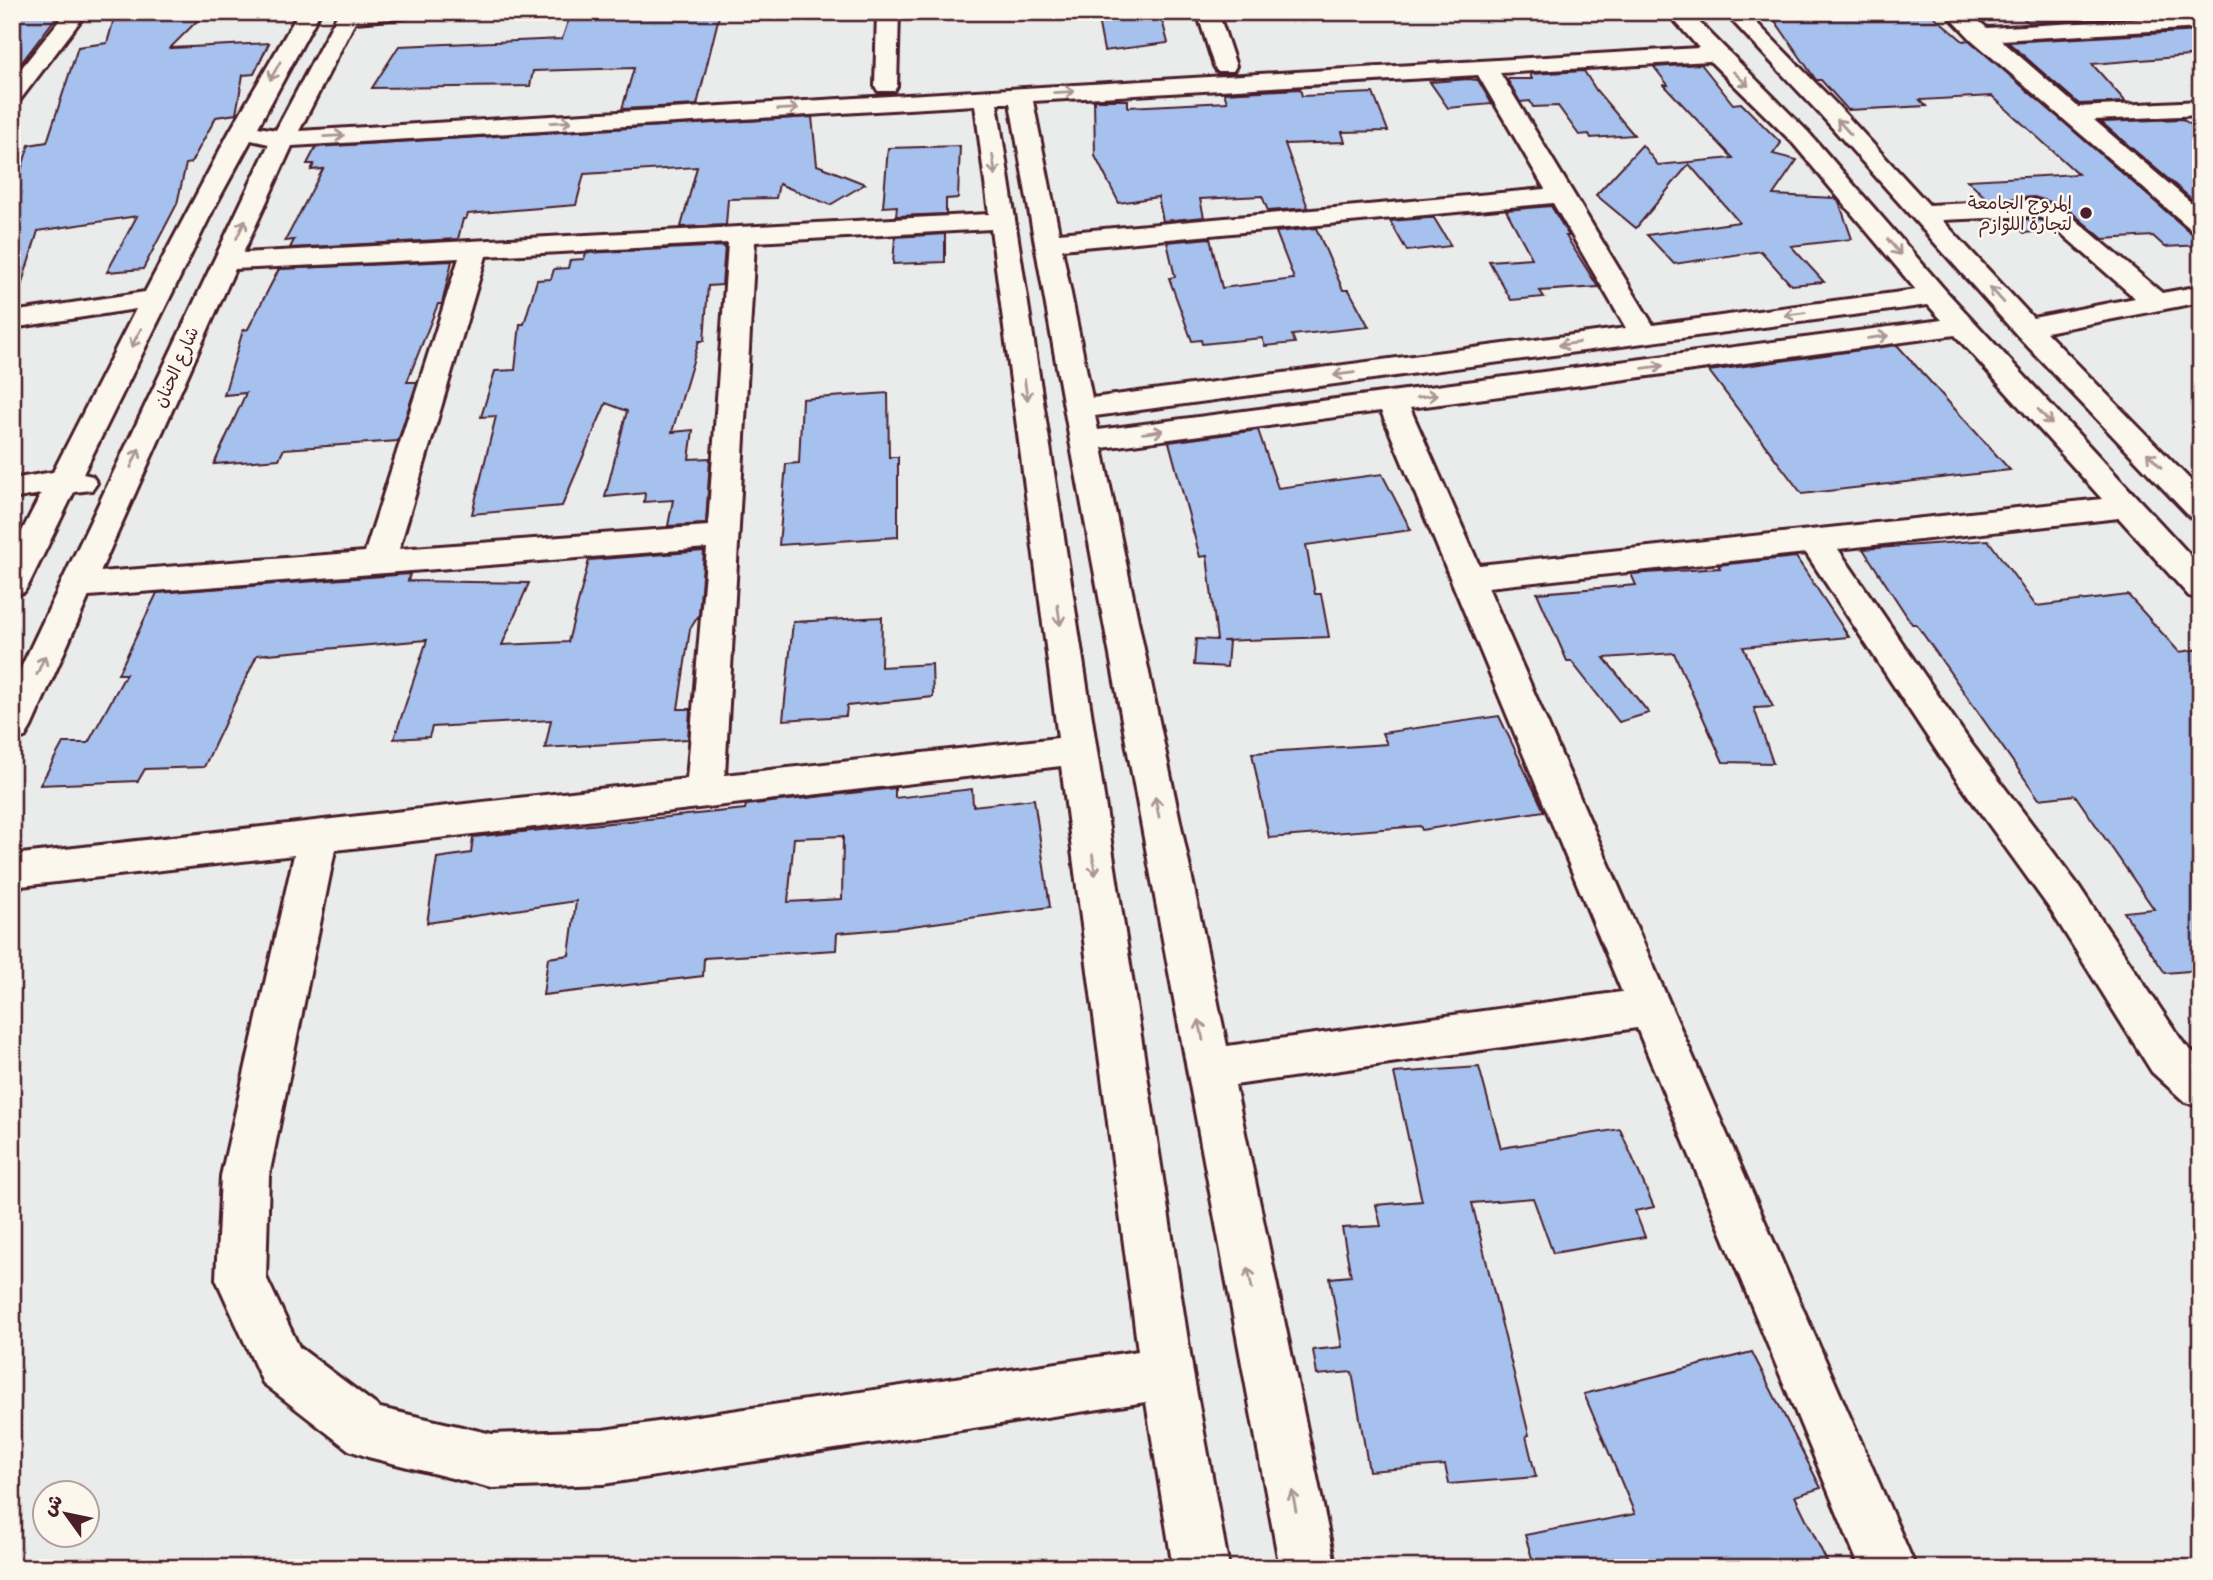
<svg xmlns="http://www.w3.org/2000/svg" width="2213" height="1580" viewBox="0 0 2213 1580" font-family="'Patrick Hand','Playpen Sans Arabic',sans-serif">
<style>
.building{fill:#a6c1ed;stroke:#4a1f2b;stroke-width:2;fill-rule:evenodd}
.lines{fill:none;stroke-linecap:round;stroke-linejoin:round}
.minor-casing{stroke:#4a1f2b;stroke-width:6}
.minor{fill:#fbf7ec;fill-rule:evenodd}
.oneway{stroke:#ab9695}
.poi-dot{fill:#4a1f2b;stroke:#fbf7ec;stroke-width:2.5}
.labels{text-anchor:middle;stroke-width:5;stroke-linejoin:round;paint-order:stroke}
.far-poi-label{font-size:18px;fill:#4a1f2b;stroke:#fbf7ec;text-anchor:end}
.far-street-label{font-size:18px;fill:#4a1f2b;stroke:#fbf7ec}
</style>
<rect width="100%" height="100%" fill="#eaecec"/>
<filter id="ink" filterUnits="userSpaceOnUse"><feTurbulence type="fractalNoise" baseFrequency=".0143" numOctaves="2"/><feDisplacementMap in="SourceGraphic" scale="14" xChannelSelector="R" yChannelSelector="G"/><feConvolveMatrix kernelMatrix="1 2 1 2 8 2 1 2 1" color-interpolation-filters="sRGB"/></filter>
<g filter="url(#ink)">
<g class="building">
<polygon points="12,12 60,12 12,75"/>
<polygon points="116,12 206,12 170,48 269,43 254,74 243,75 236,114 216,117 191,163 186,164 177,204 143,269 107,272 137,216 38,231 19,293 12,292 12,199 29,145 47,142 78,47 107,43"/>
<polygon points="589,12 720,12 697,105 622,109 634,68 533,71 530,86 372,88 399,46 562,39 570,16 589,15"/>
<polygon points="1160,12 1168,43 1104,51 1097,14"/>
<polygon points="1810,12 1929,12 1963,41 1969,40 2190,232 2201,235 2201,245 2165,247 2153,236 2103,239 2064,206 2034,197 1988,200 1967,180 2078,174 1992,96 1920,100 1926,106 1848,110 1821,80 1816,80 1771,15 1812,15"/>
<polygon points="2016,12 2123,12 2123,18 2029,23"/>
<polygon points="2201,31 2201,55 2092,64 2126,102 2079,104 2008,42"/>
<polygon points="1701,64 1733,104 1741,103 1781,143 1773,154 1797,160 1773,195 1835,198 1839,202 1852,239 1791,246 1824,282 1791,285 1761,251 1674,264 1647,235 1739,222 1689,164 1636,228 1596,195 1642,145 1658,165 1733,158 1664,85 1668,85 1654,67"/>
<polygon points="1584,71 1596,90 1634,135 1591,138 1589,134 1579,135 1558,106 1533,107 1530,101 1520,102 1507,79 1532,79 1530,74"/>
<polygon points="1468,79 1478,80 1492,104 1448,108 1430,82"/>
<polygon points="1300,89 1302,96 1373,93 1388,131 1342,132 1345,142 1285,144 1308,208 1268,211 1262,196 1200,199 1204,217 1163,221 1158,197 1119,203 1095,156 1094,100 1128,100 1128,107 1227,102 1224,93"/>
<polygon points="812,117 817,165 865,184 830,205 779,184 776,198 728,199 726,225 681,227 697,167 584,174 576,205 468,214 466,219 463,219 458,239 290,248 294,240 285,241 323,169 311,170 314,164 307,164 316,147"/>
<polygon points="2182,119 2201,131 2201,207 2101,122"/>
<polygon points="960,146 958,198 946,199 946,214 896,216 897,206 883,207 888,148"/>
<polygon points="1551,206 1569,236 1566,236 1598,287 1540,291 1544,297 1511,300 1489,261 1532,258 1506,210"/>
<polygon points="1428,218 1434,218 1451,246 1407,251 1390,221"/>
<polygon points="2033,219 2044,221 2054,230 2024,233 2009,220"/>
<polygon points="1316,228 1343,290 1349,290 1369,327 1292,335 1295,343 1265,346 1262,338 1202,344 1201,340 1192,341 1169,278 1175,277 1167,242 1210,238 1222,288 1294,279 1276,232"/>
<polygon points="945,234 945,262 893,264 895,237"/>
<polygon points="725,246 722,285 708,286 704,341 699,341 672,432 693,430 689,459 710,458 706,524 668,526 673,500 644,502 645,493 605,497 627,411 606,403 562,506 472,514 496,416 481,417 495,371 515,370 520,324 524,324 537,280 551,279 554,269 568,268 570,260 584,259 586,253"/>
<polygon points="452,261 442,304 438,304 407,382 417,382 398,441 284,449 279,459 214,464 246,393 224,395 243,330 248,329 279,269"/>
<polygon points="1897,345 2010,470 1802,494 1709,371"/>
<polygon points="888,393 889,457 898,457 898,537 779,545 786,464 799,463 802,399"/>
<polygon points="1258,430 1278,488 1382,474 1411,530 1306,545 1315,594 1321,594 1329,637 1222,641 1229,641 1227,667 1194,665 1196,639 1217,640 1207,556 1200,557 1169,442"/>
<polygon points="1988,540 2036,606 2128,595 2179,652 2201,649 2201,970 2165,973 2124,912 2154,909 2075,795 2039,799 1916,624 1912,624 1863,549"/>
<polygon points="704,551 699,615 690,629 678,709 690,709 688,739 545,748 551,720 432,727 429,737 394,739 427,640 257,655 204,767 145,769 138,781 40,785 63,743 88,743 126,674 118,674 157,593 410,574 408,581 529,583 502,645 568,642 589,560"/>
<polygon points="1796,557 1849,637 1743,647 1773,707 1754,708 1773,763 1723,762 1674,653 1604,658 1649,713 1619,722 1571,661 1567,661 1537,593 1636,585 1631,574 1720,568 1718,565"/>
<polygon points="882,617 881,667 932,664 933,697 847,706 846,716 783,720 793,622"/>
<polygon points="1499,716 1544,811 1422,830 1420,826 1269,838 1252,753 1387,744 1382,733"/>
<path d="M895,788V798L972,789L973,806L1034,799L1050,907L898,928L837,933L836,950L704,958L703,976L543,995L548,958L569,955L576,901L427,923L437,858L471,853L473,837L745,809L746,805ZM843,836L842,899L788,902L794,838Z"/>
<polygon points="1479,1067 1501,1148 1620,1129 1654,1207 1635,1211 1645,1237 1553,1253 1533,1198 1472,1203 1529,1435 1526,1436 1536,1477 1449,1484 1445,1465 1369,1471 1352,1372 1317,1375 1313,1350 1342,1347 1330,1278 1351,1276 1342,1228 1381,1226 1376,1205 1422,1201 1394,1073"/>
<polygon points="1752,1352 1821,1488 1795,1496 1830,1568 1535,1568 1525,1535 1635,1514 1584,1394"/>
</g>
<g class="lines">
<defs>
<g id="minor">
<polygon points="66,12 87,12 20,100 12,102 12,80"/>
<path d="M299,12H320L258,127L276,130L339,12H413L410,16L403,18L355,22L299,131L1699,48L1667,12H1689L1808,132L1945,290L2201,567V600L2189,596L2119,518L1838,549L1970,742L2078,885L2184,1044L2201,1059V1107L2185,1102L2152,1072L2050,909L1944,762L1806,553L1488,587L1916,1568H1860L1637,1028L1235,1085L1336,1568H1280L1070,441L1010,103H997L1193,1373L1229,1568H1173L1146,1402L603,1484L492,1488L368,1457L349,1450L263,1383L216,1279L221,1176L294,855L12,887V855L687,779L707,548L89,596L31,727L25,737L12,741V687L269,144L251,140L214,208L83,474L92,476L97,483L92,490L74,492L29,584L24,592L12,596V551L41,494L12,499V479L53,472L136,309L12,328V312L145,292L230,131ZM1710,61L1792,142L1916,290L1653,325L1500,73ZM1478,75L1545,189L1059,233L1033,101ZM975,105L989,214L243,253L292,146ZM1553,203L1626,328L1092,398L1062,249ZM991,229L1058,738L725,775L755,242ZM728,243L708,526L399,549L486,256ZM459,258L365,552L100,572L235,269ZM1928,305L1942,320L1098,430L1095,416ZM1955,335L2102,499L1479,565L1410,408ZM1381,411L1622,992L1227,1046L1102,448ZM1061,766L1138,1351L603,1430L492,1434L380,1408L299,1347L266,1277L269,1176L335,850Z"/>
<polygon points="877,12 899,12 897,86 894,91 878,91 875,86"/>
<polygon points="1197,12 1218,12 1236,66 1233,71 1217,71 1214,66"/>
<path d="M1724,12H1746L1836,104L1929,205L2034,200L2063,209L2162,293L2201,286V302L2046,332L2201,491V520L2190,517L2016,334L1820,114ZM2033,216L2045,219L2135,298L2033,318L1942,220Z"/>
<polygon points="1945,12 1968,12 1987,28 2201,16 2201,28 2001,40 2078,107 2201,101 2201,115 2094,120 2201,211 2201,233 2192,230 1972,40"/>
</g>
</defs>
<use href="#minor" class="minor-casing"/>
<use href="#minor" class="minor"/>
</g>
<defs><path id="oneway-shaft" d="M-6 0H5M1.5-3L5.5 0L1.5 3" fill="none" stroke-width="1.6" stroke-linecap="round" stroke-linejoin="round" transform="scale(1.75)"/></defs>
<g class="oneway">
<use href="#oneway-shaft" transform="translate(275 71) rotate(119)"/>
<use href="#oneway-shaft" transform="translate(1741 79) rotate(44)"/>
<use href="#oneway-shaft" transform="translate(1064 92) rotate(-3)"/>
<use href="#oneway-shaft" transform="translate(788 109) rotate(-3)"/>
<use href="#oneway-shaft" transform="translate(561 122) rotate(-3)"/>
<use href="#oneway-shaft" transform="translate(1844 127) rotate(-132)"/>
<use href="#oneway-shaft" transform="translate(334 136) rotate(-3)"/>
<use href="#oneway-shaft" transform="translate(994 165) rotate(82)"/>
<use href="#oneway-shaft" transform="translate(241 229) rotate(-65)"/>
<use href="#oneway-shaft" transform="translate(1894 247) rotate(50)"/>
<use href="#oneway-shaft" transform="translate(1997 295) rotate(-132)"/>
<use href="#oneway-shaft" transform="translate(1795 314) rotate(173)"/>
<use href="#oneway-shaft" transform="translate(1878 337) rotate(-7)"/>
<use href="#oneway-shaft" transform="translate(136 338) rotate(118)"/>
<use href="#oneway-shaft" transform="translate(1569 344) rotate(172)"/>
<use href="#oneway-shaft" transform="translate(1653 367) rotate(-7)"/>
<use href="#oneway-shaft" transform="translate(1344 374) rotate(172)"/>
<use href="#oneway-shaft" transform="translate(1026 390) rotate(82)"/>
<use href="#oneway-shaft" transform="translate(1427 396) rotate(-7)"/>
<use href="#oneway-shaft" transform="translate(2045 417) rotate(48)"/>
<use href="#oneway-shaft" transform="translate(1153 432) rotate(-7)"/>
<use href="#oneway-shaft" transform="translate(135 458) rotate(-66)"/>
<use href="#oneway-shaft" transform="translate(2154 460) rotate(-134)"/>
<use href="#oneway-shaft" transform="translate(1059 615) rotate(82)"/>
<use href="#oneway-shaft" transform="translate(41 665) rotate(-66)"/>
<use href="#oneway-shaft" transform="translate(1157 807) rotate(-101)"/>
<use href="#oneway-shaft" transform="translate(1094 865) rotate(82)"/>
<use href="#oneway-shaft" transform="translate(1201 1030) rotate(-101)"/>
<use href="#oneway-shaft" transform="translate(1250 1278) rotate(-101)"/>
<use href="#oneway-shaft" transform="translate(1294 1501) rotate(-101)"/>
</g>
</g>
<circle class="poi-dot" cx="2086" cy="213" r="7"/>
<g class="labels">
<g class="far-poi-label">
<text x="2072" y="209">المروج الجامعة<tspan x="2072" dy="21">لتجارة اللوازم</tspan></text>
</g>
<g class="far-street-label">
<text transform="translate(176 367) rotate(-66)" y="6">شارع الحنان</text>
</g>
</g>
<rect width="2213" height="1580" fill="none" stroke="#fbf7ec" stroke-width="42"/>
<rect x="21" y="21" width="2171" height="1538" fill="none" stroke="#4a1f2b" stroke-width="2.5" filter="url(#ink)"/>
<g transform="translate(66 1514) rotate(303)"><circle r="33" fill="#fbf7ec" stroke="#b4a19f" stroke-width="2"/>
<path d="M0-5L12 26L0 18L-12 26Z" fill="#4a1f2b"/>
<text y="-10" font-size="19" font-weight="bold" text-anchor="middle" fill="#4a1f2b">ش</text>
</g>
</svg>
